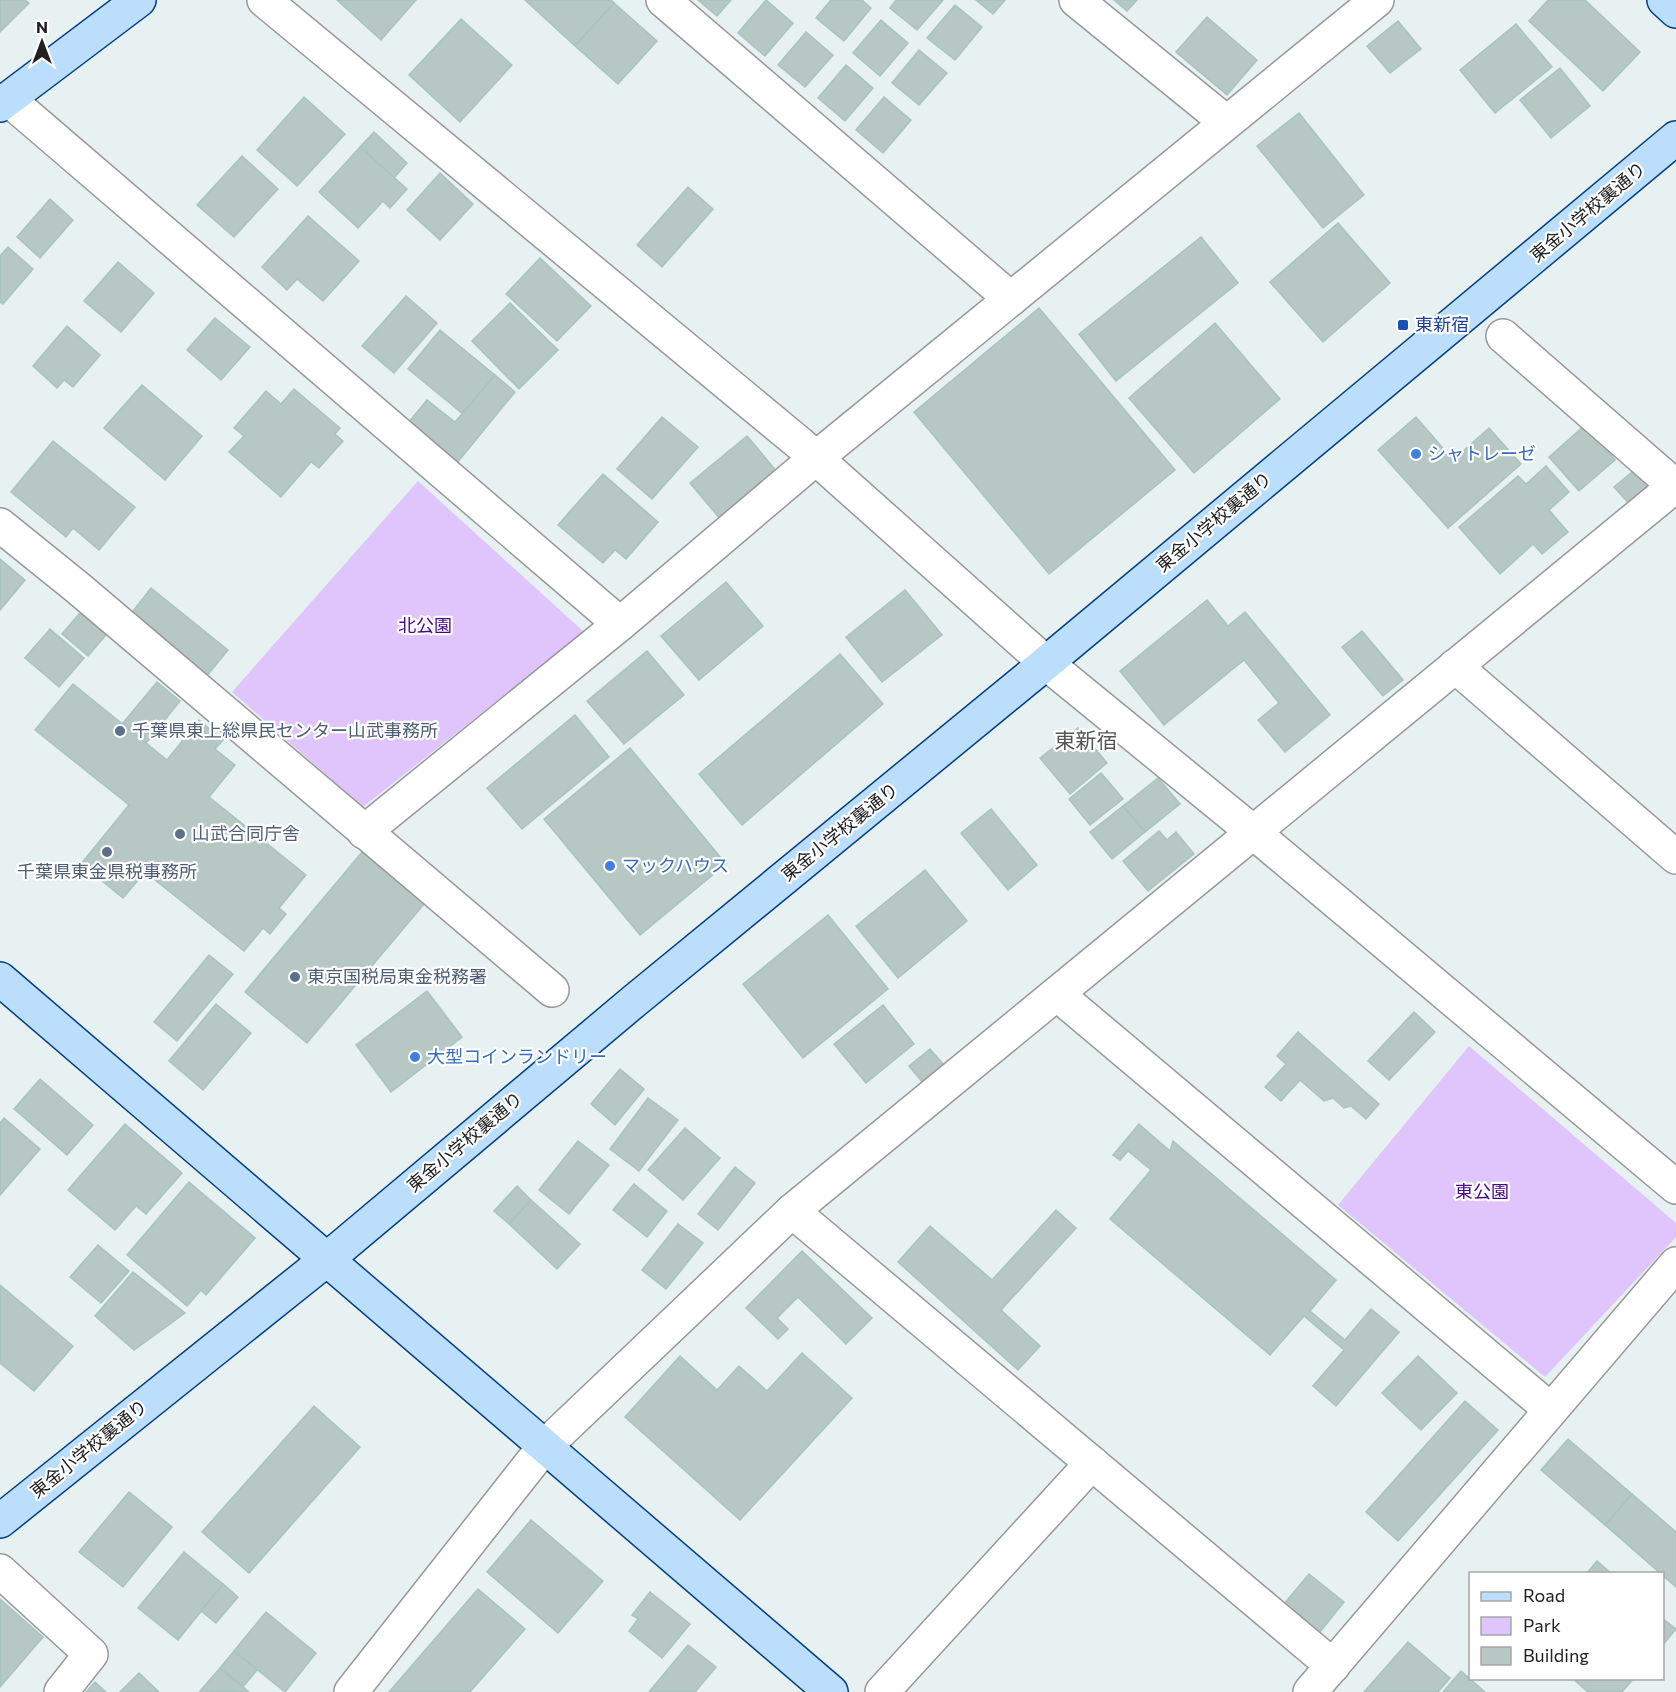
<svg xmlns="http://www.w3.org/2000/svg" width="1676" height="1692" viewBox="0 0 1676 1692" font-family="Commissioner,'Noto Sans JP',sans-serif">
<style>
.park{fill:#e0c4fc}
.building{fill:#b6c7c4;stroke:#a9c4c0;stroke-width:1.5}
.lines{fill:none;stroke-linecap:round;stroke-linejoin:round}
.street-casing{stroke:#989898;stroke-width:36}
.secondary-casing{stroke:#003d80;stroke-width:36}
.street{stroke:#fff;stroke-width:33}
.secondary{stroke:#bbdefc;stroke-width:33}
.transit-dot{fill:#1a4fb4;stroke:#fff;stroke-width:2}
.shop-dot{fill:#3f7fe0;stroke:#fff;stroke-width:2}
.service-dot{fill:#5c6f8a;stroke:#fff;stroke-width:2}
.labels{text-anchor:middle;stroke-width:4.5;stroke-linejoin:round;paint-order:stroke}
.street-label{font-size:18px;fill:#212121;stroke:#fff}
.transit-label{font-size:18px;fill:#164399;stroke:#fff;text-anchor:start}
.shop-label{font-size:18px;fill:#366cbe;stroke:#fff;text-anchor:start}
.park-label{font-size:18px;fill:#470787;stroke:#fff}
.service-label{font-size:18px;fill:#4e5e75;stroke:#fff;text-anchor:start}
.quarter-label{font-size:21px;fill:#545454;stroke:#fff}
</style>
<rect width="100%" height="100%" fill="#e7f1f2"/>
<g class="park">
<polygon points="418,481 584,632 363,807 232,692"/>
<polygon points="1469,1046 1676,1223 1676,1237 1545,1377 1338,1205"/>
</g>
<g class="building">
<polygon points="0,0 25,0 29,3 0,32"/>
<polygon points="337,0 416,0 381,40"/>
<polygon points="525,0 611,0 614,3 575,46"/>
<polygon points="698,0 731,0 717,16"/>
<polygon points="766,0 793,23 765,56 738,33"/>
<polygon points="831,0 862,0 871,8 844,41 816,18"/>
<polygon points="896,0 943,0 917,30 890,8"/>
<polygon points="976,0 1005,0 993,14"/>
<polygon points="1114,0 1137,0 1127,11"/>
<polygon points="1548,0 1585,0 1640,52 1603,91 1529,21"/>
<polygon points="614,3 657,41 618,84 575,46"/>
<polygon points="955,5 982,27 955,60 927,38"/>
<polygon points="1207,17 1257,60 1227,95 1176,52"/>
<polygon points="461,19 512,65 460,122 409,75"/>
<polygon points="881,20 908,43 880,76 853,53"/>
<polygon points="1398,21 1421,49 1390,73 1367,46"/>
<polygon points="1516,24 1552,67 1495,113 1460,70"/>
<polygon points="806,32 833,55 805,87 778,65"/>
<polygon points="919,50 947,73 919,105 892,83"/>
<polygon points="846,65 873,88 845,121 818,98"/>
<polygon points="1560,68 1590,106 1551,138 1520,100"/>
<polygon points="304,97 345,134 297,186 257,150"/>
<polygon points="884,97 911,120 883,153 856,130"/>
<polygon points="1299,113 1364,195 1323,228 1257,146"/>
<polygon points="374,132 407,163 394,178 360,147"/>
<polygon points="360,147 407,189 390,208 383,201 358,228 319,192"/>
<polygon points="242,156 278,189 234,237 197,205"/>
<polygon points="440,173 473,204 440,240 407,210"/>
<polygon points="688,187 713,209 662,267 637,245"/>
<polygon points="50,199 73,220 40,258 17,237"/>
<polygon points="308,216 359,261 323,301 297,279 287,290 262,267"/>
<polygon points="1338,223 1390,283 1323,342 1270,282"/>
<polygon points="1201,237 1238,283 1116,381 1079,334"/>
<polygon points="8,247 33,269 3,304 0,302 0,256"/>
<polygon points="540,258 591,306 557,341 506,294"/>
<polygon points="118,262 154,293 121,332 84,301"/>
<polygon points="406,296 437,323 394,373 362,346"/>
<polygon points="510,303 558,350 519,389 472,341"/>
<polygon points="1039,308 1175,470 1049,574 914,412"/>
<polygon points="215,318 250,347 221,380 187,350"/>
<polygon points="1215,323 1280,399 1194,473 1129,398"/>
<polygon points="67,326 100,355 73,387 64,380 57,388 33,366"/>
<polygon points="440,330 495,375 463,414 408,369"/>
<polygon points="495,375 515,392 457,463 408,423 427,400 455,422"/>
<polygon points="142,385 202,436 165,480 104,428"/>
<polygon points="294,389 340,428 335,434 343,441 319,468 311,462 281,497 229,452 244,436 234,428 266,391 281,404"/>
<polygon points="662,417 698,447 652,499 617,469"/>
<polygon points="1416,417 1453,460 1489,428 1521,464 1448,528 1378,450"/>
<polygon points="1585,425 1615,460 1579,491 1549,457"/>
<polygon points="747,436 778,473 721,520 690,483"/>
<polygon points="53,441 135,507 99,550 73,528 66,537 11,492"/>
<polygon points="1546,466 1569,492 1549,510 1568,532 1542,554 1533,544 1500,574 1459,527 1518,476 1526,484"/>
<polygon points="1638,467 1656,486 1632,507 1614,487"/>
<polygon points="603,474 658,522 626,559 615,550 603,563 558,525"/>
<polygon points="0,559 25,580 0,610"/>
<polygon points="726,582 763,626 699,680 661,636"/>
<polygon points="151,588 228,650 206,677 130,615"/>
<polygon points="905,590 942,635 882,682 846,637"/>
<polygon points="1207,600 1228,626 1245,612 1330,715 1285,752 1258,720 1279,703 1244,660 1164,725 1120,671"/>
<polygon points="85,607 111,629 88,656 62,634"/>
<polygon points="50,629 84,658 59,687 25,658"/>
<polygon points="1362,631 1403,680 1383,696 1342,647"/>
<polygon points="647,651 684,695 624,744 587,701"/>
<polygon points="840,654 883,704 742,825 699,774"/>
<polygon points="157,682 180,701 146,743 123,723"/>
<polygon points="73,684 167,760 199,720 223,740 215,749 235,765 209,797 306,875 279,908 286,914 270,934 263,928 244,951 145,872 123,898 81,864 129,805 35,730"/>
<polygon points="575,715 609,757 522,829 487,788"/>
<polygon points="1078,728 1107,763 1070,794 1040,758"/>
<polygon points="630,748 726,864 640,935 544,819"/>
<polygon points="1101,773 1123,799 1090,825 1069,799"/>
<polygon points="1158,778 1180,804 1145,832 1123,806"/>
<polygon points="1123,806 1145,832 1112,859 1090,832"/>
<polygon points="991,809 1037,865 1008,890 961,833"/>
<polygon points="1159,831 1167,840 1176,832 1194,854 1148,891 1123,861"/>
<polygon points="362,852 424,904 307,1043 245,992"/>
<polygon points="925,870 967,921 898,978 856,926"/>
<polygon points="828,915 888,989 803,1058 743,984"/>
<polygon points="209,955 233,974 177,1041 154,1022"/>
<polygon points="427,991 462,1037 391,1092 356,1045"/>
<polygon points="216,1004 251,1033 203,1090 169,1061"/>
<polygon points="883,1005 914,1044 866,1083 834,1044"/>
<polygon points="1414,1012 1435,1032 1389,1080 1368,1061"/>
<polygon points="1298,1032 1379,1104 1366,1119 1351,1106 1344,1108 1333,1098 1324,1101 1300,1080 1281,1101 1265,1087 1286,1064 1277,1056"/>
<polygon points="930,1049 950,1072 928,1089 909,1066"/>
<polygon points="620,1069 644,1089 615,1125 591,1104"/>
<polygon points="40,1079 93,1125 67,1155 14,1109"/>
<polygon points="648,1098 678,1120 639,1171 610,1149"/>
<polygon points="4,1118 40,1149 0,1195 0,1123"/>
<polygon points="125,1124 182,1173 146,1214 136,1206 115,1230 68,1190"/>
<polygon points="1139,1124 1170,1151 1173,1141 1336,1280 1310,1311 1345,1340 1371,1309 1399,1332 1336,1406 1313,1386 1344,1350 1304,1316 1270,1355 1110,1219 1151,1170 1128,1151 1120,1160 1113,1155"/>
<polygon points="685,1128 720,1158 683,1200 648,1170"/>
<polygon points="578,1141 609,1165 569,1214 539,1190"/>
<polygon points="735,1167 755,1183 718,1230 698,1214"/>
<polygon points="189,1182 255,1238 206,1295 201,1290 187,1306 127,1255"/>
<polygon points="634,1184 667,1211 647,1237 613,1210"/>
<polygon points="517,1186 531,1200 509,1224 494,1211"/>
<polygon points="531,1200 580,1244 557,1269 509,1224"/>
<polygon points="1056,1210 1076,1228 1001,1310 1040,1346 1018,1370 898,1262 930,1226 992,1280"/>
<polygon points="678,1224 703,1243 666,1289 642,1270"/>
<polygon points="98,1245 129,1271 101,1303 70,1277"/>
<polygon points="802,1251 872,1318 846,1344 798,1297 777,1318 788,1329 778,1339 746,1308"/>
<polygon points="133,1272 185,1313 134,1350 95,1316"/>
<polygon points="0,1285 73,1346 34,1391 0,1363"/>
<polygon points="802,1353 852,1398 740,1520 625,1417 680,1356 717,1390 739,1366 767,1391"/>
<polygon points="1418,1356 1457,1393 1421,1430 1382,1393"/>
<polygon points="1465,1401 1498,1430 1398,1541 1366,1512"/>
<polygon points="314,1406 360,1447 249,1573 202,1532"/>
<polygon points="1568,1439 1632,1494 1605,1525 1541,1470"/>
<polygon points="129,1492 172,1527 123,1587 79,1552"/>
<polygon points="1632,1494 1676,1532 1676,1587 1605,1525"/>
<polygon points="531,1520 603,1581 558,1633 487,1572"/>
<polygon points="184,1552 223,1584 178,1640 138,1608"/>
<polygon points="1597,1561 1612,1574 1586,1574"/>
<polygon points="1309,1574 1344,1602 1315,1638 1279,1610"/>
<polygon points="223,1584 238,1597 216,1623 201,1611"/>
<polygon points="478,1589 525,1629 470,1692 389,1692"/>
<polygon points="650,1592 690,1624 662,1658 629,1631 638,1619 632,1615"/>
<polygon points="0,1599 43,1637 0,1687"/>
<polygon points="266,1612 316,1653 285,1692 234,1651"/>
<polygon points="1662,1618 1676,1629 1662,1646"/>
<polygon points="1408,1642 1450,1678 1438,1692 1364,1692"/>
<polygon points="688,1645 716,1667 695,1692 649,1692"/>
<polygon points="234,1651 257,1670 243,1687 220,1668"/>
<polygon points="220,1668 243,1687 249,1692 200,1691"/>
<polygon points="1461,1671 1485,1692 1443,1692"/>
<polygon points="139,1673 159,1692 120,1692"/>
<polygon points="1572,1678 1634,1678 1622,1692 1588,1692"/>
<polygon points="95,1682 106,1692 86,1692"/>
</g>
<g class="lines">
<defs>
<g id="street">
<polyline points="264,0 799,443 1046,663 1253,832 1676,1187"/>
<polyline points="663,0 1011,299"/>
<polyline points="1076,0 1226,122"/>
<polyline points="8,99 620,624"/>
<polyline points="1503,336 1676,487"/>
<polyline points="0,525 78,588 552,990"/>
<polyline points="1455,666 1676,857"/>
<polyline points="364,832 620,624 816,458 1377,0"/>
<polyline points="1057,994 1551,1410"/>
<polyline points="792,1211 1333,1666"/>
<polyline points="0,1571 91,1654 61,1692"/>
<polyline points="351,1692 544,1447 792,1211 1675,486"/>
<polyline points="882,1692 1092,1463"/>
<polyline points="1310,1692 1676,1264"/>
</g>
<g id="secondary">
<polyline points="1664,0 1676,11"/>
<polyline points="0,105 139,0"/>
<polyline points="0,979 831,1692"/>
<polyline points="0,1521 326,1260 633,1002 1046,663 1676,138"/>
</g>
</defs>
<use href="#street" class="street-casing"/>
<use href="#secondary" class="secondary-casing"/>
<use href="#street" class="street"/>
<use href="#secondary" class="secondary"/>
</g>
<rect class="transit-dot" x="1397" y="319" width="12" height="12" rx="3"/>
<g class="shop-dot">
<circle cx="1416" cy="454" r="6"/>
<circle cx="610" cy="866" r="6"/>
<circle cx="415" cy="1057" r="6"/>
</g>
<g class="service-dot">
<circle cx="120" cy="731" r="6"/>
<circle cx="180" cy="834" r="6"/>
<circle cx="107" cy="852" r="6"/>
<circle cx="295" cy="977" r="6"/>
</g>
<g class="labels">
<g class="street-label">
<text transform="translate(1588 212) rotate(-40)" y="6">東金小学校裏通り</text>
<text transform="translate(1214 522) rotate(-40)" y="6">東金小学校裏通り</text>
<text transform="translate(840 832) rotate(-39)" y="6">東金小学校裏通り</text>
<text transform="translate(465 1142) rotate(-40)" y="6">東金小学校裏通り</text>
<text transform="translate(89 1449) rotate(-39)" y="6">東金小学校裏通り</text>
</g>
<g class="transit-label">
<text x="1415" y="331">東新宿</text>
</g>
<g class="shop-label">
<text x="1428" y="460">シャトレーゼ</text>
<text x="622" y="872">マックハウス</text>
<text x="427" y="1063">大型コインランドリー</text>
</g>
<g class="park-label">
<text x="425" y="632">北公園</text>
<text x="1482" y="1198">東公園</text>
</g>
<g class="service-label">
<text x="132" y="737">千葉県東上総県民センター山武事務所</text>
<text x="192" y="840">山武合同庁舎</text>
<text x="107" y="878" text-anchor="middle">千葉県東金県税事務所</text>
<text x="307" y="983">東京国税局東金税務署</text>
</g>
<g class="quarter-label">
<text x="1086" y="748">東新宿</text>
</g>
</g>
<rect x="1469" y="1572" width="195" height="108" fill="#ffffff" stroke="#a6a6a6" stroke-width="1.5"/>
<rect x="1481" y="1592" width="30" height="9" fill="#bbdefc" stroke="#a6a6a6" stroke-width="1.5"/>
<text x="1523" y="1602" font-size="18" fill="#212121">Road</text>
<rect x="1481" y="1617" width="30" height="18" fill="#e0c4fc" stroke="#a6a6a6" stroke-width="1.5"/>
<text x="1523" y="1632" font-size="18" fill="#212121">Park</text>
<rect x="1481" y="1647" width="30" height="18" fill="#b6c7c4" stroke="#a6a6a6" stroke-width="1.5"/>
<text x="1523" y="1662" font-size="18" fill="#212121">Building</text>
<g transform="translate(42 42)" stroke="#ffffff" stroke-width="4.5" paint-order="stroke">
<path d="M0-4.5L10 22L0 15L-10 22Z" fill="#212121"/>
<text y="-9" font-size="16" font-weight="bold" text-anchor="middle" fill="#212121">N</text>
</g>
</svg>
